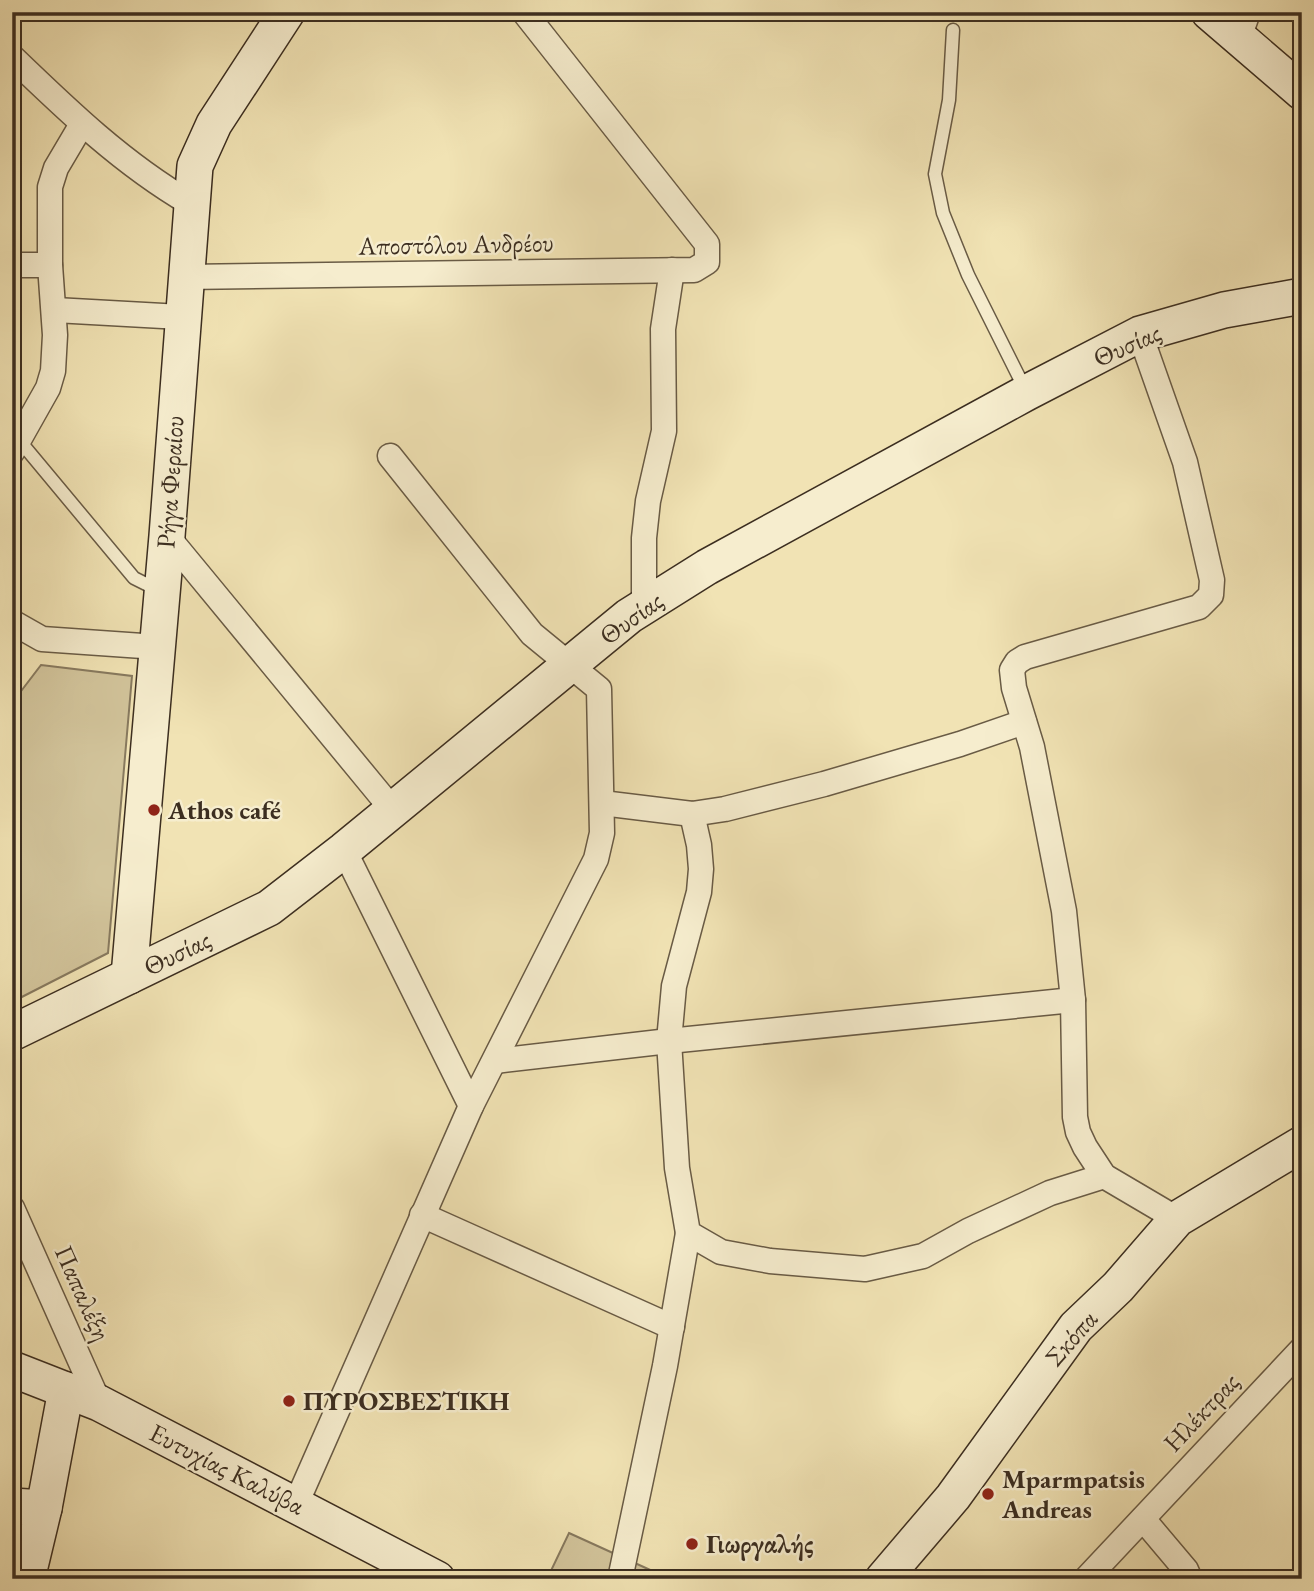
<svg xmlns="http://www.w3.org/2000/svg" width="1314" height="1591" viewBox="0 0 1314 1591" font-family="'EB Garamond',serif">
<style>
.green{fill:#d2c49b;stroke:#87795e;stroke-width:2}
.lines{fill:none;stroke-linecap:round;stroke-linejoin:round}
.lane-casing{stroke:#695b45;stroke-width:15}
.street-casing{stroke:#695b45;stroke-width:27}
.secondary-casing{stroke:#3c2e20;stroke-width:38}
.lane{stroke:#f6edce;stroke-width:12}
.street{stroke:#f6edce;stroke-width:24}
.secondary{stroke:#f6edce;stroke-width:35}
.poi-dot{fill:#8f2418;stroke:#f6edce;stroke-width:2.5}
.labels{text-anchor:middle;stroke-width:5;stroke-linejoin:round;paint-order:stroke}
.street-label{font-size:26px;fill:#3c2e20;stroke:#f6edce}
.poi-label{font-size:26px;font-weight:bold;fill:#3c2e20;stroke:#f6edce;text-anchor:start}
</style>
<rect width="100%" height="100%" fill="#f1e3b4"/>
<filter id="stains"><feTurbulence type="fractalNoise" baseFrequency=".00286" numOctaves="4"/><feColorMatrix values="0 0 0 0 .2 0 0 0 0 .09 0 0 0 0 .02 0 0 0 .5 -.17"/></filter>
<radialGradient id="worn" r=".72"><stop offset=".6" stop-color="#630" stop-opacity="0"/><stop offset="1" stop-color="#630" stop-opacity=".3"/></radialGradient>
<g class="green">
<polygon points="41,665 132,676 108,953 12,1002 12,703"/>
<polygon points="569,1533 670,1579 547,1579"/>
</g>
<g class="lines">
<defs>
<g id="lane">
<polyline points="953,30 949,100 935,174 943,213 968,275 1025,389"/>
<polyline points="19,440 134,578 158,590"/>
</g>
<g id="street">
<polyline points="1239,38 1248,12"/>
<path d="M12,57C68,111 123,164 190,203"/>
<polyline points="12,265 50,265"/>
<polyline points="185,277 694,270 707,262 707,244 524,12"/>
<polyline points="55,310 181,317"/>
<polyline points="1140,334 1185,462 1212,580 1211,595 1199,607 1025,657 1017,662 1012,670 1014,688 1032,747 1064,911 1073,1000 1075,1117 1078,1132 1085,1147 1104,1176 1177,1219"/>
<polyline points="12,452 48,388 53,371 55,335 50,265 50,187 56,168 82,124"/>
<polyline points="167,536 392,809"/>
<polyline points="644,607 644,538 648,501 664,431 663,329 672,270"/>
<polyline points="12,622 42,639 157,647"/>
<polyline points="602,803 692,814 725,809 824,784 960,744 1024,722"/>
<polyline points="692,814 699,845 701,869 699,892 674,986 669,1041 677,1168 688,1233 721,1252 770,1261 865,1269 923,1256 968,1231 1050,1193 1104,1176"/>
<polyline points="344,850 471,1106"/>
<polyline points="495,1061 669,1041 1073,1000"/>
<polyline points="12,1208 99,1403"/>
<polyline points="422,1215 672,1327"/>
<polyline points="296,1504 471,1106 596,859 602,833 599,689 532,634 390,456"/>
<polyline points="1143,1519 1186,1570 1190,1579"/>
<polyline points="620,1579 665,1366 688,1233"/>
<polyline points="1086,1579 1302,1349"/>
</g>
<g id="secondary">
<polyline points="1209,12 1302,92"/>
<polyline points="129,976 167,536 195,166 214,124 287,12"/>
<polyline points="12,1033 269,908 344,850 629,616 707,567 1026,393 1140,334 1224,310 1302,296"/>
<polyline points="12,1369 99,1403 437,1579"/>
<polyline points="12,1506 44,1508"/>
<polyline points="27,1579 44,1508 66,1390"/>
<polyline points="883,1579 953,1497 1076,1327 1118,1287 1177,1219 1302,1144"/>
</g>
</defs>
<use href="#lane" class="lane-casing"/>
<use href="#street" class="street-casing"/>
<use href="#secondary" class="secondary-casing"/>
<use href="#lane" class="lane"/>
<use href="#street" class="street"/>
<use href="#secondary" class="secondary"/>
</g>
<g class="poi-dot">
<circle cx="154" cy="810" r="7"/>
<circle cx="289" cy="1401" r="7"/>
<circle cx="988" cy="1494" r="7"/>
<circle cx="692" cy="1544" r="7"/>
</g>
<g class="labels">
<g class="street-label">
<text transform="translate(456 244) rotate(-1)" y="9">Αποστόλου Ανδρέου</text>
<text transform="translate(1127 345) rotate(-24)" y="9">Θυσίας</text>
<text transform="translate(170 482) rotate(-86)" y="9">Ρήγα Φεραίου</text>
<text transform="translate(631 618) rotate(-36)" y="9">Θυσίας</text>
<text transform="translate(177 953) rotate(-26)" y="9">Θυσίας</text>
<text transform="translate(83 1293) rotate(66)" y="9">Παπαλέξη</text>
<text transform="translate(1071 1338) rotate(-49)" y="9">Σκόπα</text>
<text transform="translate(1201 1412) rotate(-47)" y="9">Ηλέκτρας</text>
<text transform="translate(227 1469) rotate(27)" y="9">Ευτυχίας Καλύβα</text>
</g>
<g class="poi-label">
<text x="168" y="819">Athos café</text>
<text x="303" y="1410">ΠΥΡΟΣΒΕΣΤΙΚΗ</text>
<text x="1002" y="1488">Mparmpatsis<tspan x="1002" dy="30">Andreas</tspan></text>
<text x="706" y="1553">Γιωργαλής</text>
</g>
</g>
<rect width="1314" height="1591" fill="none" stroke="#f1e3b4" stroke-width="42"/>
<rect x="14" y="14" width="1286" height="1563" fill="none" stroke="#3c2e20" stroke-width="3.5"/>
<rect x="21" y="21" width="1272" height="1549" fill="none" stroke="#3c2e20" stroke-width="2"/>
<rect width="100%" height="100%" filter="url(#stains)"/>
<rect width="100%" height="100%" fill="url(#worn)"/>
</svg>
